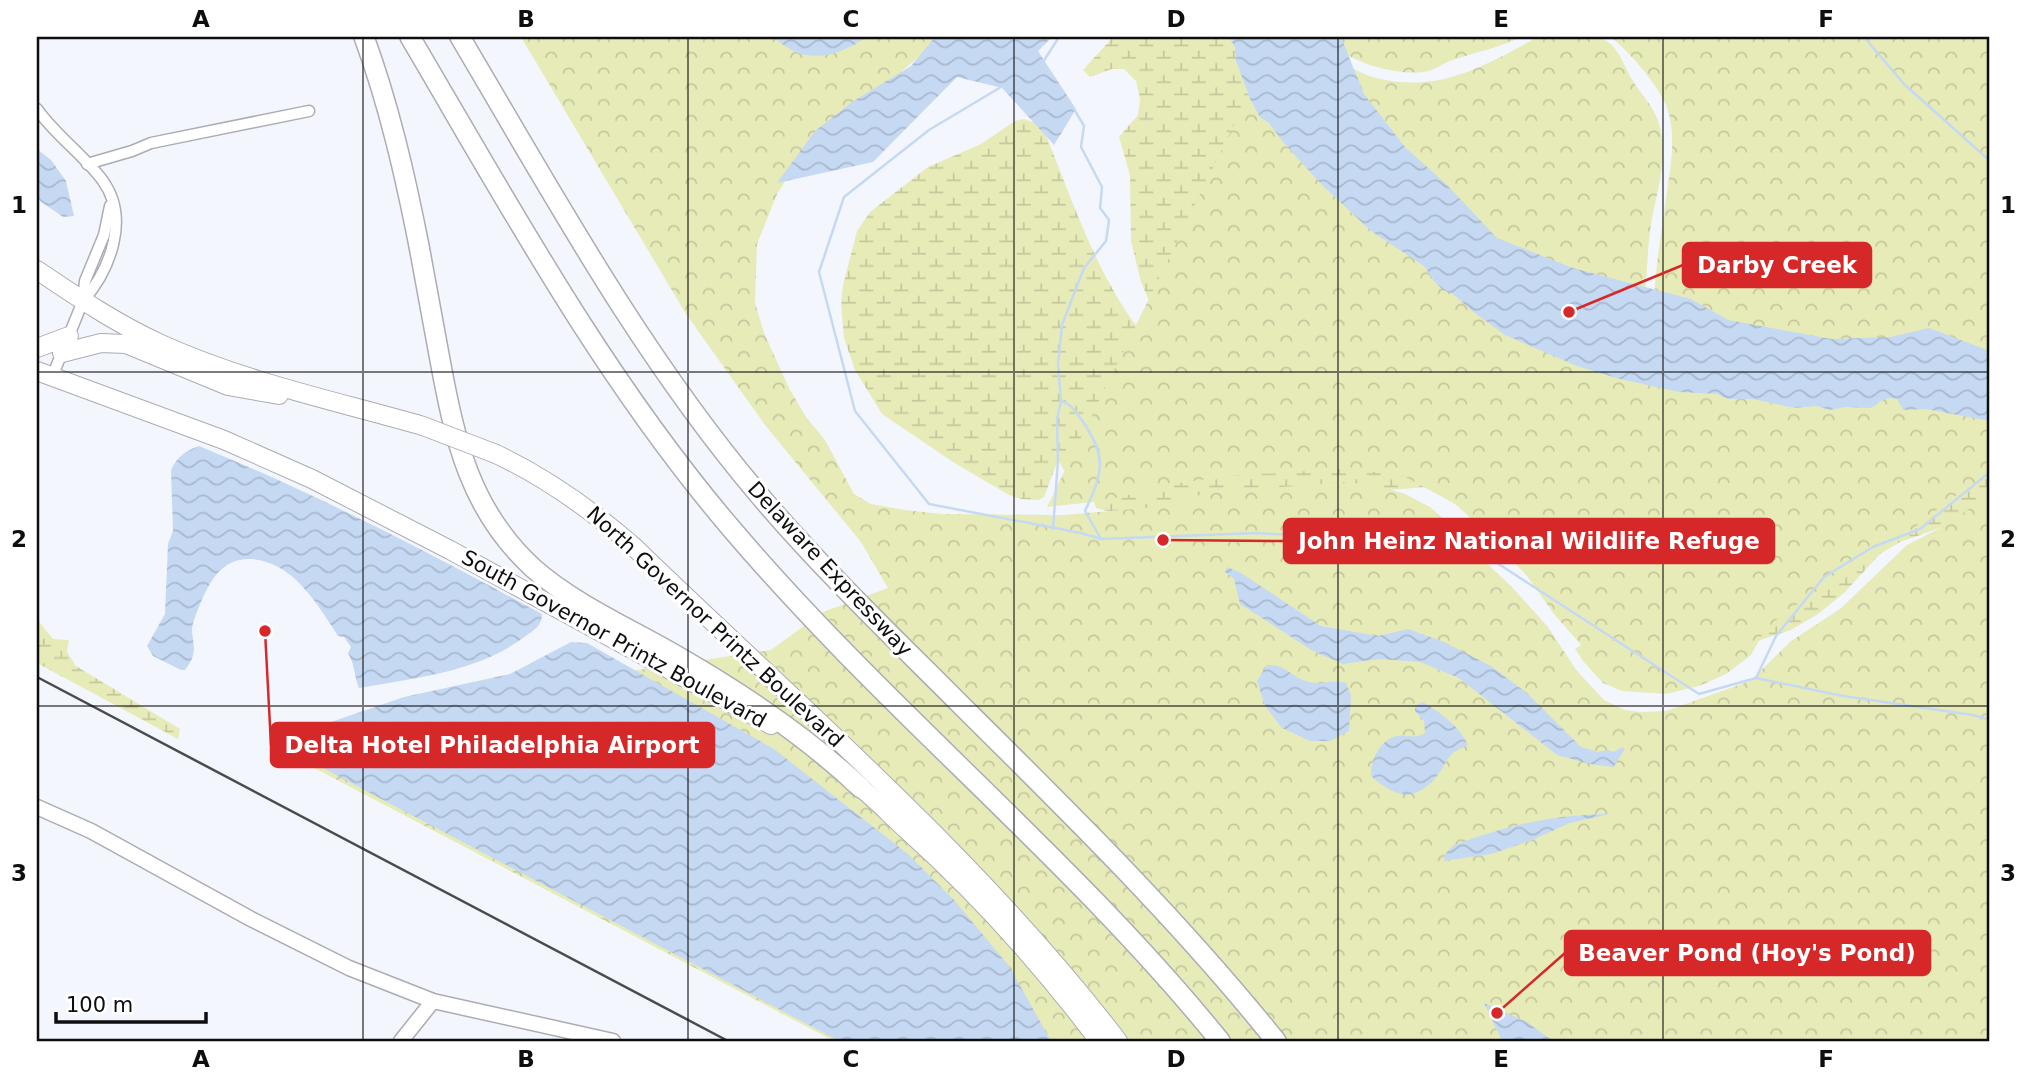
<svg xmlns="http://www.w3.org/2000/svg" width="2027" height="1078" viewBox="0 0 2027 1078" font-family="'DejaVu Sans',sans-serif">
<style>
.wetland{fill:url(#wetland-marsh)}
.park{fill:url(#park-crowns)}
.water{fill:url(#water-waves)}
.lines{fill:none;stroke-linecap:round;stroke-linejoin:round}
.stream{stroke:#c5d9f3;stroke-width:2.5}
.minor-casing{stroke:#abacb4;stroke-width:13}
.tertiary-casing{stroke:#abacb4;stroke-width:17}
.primary-casing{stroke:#abacb4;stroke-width:20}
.motorway-casing{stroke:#abacb4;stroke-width:22}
.minor{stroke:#fff;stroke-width:10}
.tertiary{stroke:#fff;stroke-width:14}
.primary{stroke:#fff;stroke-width:18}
.motorway{stroke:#fff;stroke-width:19}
.rail{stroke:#4a4b4f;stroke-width:2.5}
.primary-bridge-casing{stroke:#abacb4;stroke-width:20;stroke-linecap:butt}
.primary-bridge{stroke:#fff;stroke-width:18}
.grid{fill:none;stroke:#0e0e11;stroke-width:2;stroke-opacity:0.55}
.labels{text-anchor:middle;stroke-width:6;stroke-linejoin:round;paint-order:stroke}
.street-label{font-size:21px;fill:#0e0e11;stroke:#fff}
.leader{fill:none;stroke:#d62828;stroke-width:2.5}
.callout-dot{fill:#d62828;stroke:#fff;stroke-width:2.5}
.callout{fill:#d62828;stroke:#d62828;stroke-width:2.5}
.callout-label{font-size:23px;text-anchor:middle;font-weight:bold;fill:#fff}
.neatline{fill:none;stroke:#0e0e11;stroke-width:2.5}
.grid-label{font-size:23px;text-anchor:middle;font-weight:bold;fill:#0e0e11}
</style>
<defs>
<pattern id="wetland-marsh" width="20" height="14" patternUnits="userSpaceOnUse" patternTransform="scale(1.75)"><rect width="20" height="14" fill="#e7ebb8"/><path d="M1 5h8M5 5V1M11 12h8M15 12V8" fill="none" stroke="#c5c89d"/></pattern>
<pattern id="park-crowns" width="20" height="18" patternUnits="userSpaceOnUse" patternTransform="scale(1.75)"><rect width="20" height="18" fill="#e7ebb8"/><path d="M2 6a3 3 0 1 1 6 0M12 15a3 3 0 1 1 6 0" fill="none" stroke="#c5c89d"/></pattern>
<pattern id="water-waves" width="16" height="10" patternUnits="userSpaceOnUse" patternTransform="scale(1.75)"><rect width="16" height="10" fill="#c5d9f3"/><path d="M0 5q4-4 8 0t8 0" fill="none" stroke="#a8b9cf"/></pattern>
</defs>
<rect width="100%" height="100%" fill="#f4f6fe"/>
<g class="wetland">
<polygon points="1113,37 1306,37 1152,308 1141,282 1131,241 1130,175 1119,137 1138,115 1140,99 1136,81 1124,69 1112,69 1090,77 1083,70"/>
<path d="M1024,119L1038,124L1045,133C1074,204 1098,280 1147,340L1990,425V502L1960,521L1900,542L1880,554L1843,594L1818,614L1791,630L1739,647L1437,480L1426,487L1114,513L1096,508L1092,497L1065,472L1058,460L1044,497L1039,500L1022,499L1009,495L953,462L882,414L855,370L844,338L841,303L843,285L857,231L870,212L928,167L981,144L1015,121Z"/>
<polygon points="37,619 53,639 69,640 67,652 76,666 180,729 178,739 37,663"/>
</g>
<g class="park">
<polygon points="521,37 942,37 801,157 777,194 757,244 755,303 764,333 789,388 806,417 825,440 854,494 871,504 905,510 942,514 1063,515 1158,507 1207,493 1343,482 1375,485 1405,494 1430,507 1465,538 1480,557 1511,586 1548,627 1577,671 1604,700 1625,710 1641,712 1666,711 1750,681 1791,641 1840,609 1907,545 1948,524 1990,494 1990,1041 834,1041 301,761 327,747 624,672 771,650 823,612 888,588 861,542 765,425 686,314"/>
<polygon points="1277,37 1425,215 1908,391 1990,398 1990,473 1985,479 1950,499 1914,528 1881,548 1860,557 1835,574 1820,589 1778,618 1764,632 1751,655 1726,674 1699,686 1666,694 1622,691 1603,683 1583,661 1575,649 1581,645 1554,614 1527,576 1484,530 1455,504 1400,474 1326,468 1292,473 1246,474 1185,482 1102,501 1047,507"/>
<path d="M1329,37H1521C1499,48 1476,52 1453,60C1443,63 1434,71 1423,72C1399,75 1365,66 1344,53C1338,49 1334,42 1329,37Z"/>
<path d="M1538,37C1552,37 1586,33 1598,37C1615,42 1621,58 1628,72C1636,89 1650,101 1657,118C1671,154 1657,188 1651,224C1647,251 1647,278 1644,305L1500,264L1336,62C1350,66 1362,74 1376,78C1440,94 1485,65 1538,37Z"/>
<path d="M1611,37H1990V365L1654,311C1654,273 1661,236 1666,199C1670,169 1678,132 1665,103C1654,80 1630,53 1611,37Z"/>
</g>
<g class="water">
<path d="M774,37H867C835,58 803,66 774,37Z"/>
<polygon points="935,37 1052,37 1038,51 1076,109 1054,145 1002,88 957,77 873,162 777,183 815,131 852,102 911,66"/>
<path d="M1229,37H1341L1364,94L1405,147L1448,186L1497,238L1573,268L1691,299L1728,320L1832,339L1890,337L1929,328L1990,351V421L1926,409L1903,410L1897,399C1883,396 1881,402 1871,408L1846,407L1830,410L1816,406L1795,408L1752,399H1728L1717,394L1679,392L1620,379L1577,366L1505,335L1472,311L1453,294L1443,290L1434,281L1424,266L1371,231L1321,184L1283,142L1269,123L1260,117L1251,101L1236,61L1235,47Z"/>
<polygon points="37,149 51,160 66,181 74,216 63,217 40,201 37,195"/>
<path d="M199,446C317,494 430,553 542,614C542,627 532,631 523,638C477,672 414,678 359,688C354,676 355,665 348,653L351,647L344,637L338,636C325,616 313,596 296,580C277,562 246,550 223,568C209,579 200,604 194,620C187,640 203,647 185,670H181L153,656L147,646L165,614L168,544L173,531L171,470C177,457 185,451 199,446Z"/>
<polygon points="1227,567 1241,573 1321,626 1378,636 1408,629 1444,642 1491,666 1527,693 1581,747 1598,752 1607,750 1614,752 1622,747 1625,749 1613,767 1590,764 1557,755 1459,678 1420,662 1379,659 1343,664 1313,651 1240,604 1234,579 1225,572"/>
<polygon points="571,642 587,643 774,749 908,854 955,901 1009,966 1051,1041 839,1041 283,747 283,742 287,739 311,733 331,722 404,697 510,674"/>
<path d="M1267,665C1285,664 1288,674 1303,680C1319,687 1330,678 1346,683L1351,695L1349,731L1330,741H1310L1282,728L1265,706L1257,681Z"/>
<path d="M1423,702C1440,712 1460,727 1468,745C1463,747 1457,750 1453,753C1446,759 1443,769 1437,776C1414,804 1395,797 1371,776C1370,760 1380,740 1397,736C1409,734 1413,740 1425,733L1424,721L1415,711V706Z"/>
<path d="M1610,814L1570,823L1530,841L1491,854L1444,861L1445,854L1454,845C1511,825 1549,815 1610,814Z"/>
<polygon points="1484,1003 1527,1022 1553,1041 1502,1041"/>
</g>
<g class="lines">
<g class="stream">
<polyline points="1864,37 1904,84 1990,161"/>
<polyline points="1043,62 1059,37"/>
<polyline points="1001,87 929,130 844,197 819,272 855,411 929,504 1081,533 1101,539 1257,533 1471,546 1699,694 1756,678 1843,696 1973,715 1990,720"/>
<path d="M1061,401C1070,403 1076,412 1081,419C1107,456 1104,471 1085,511L1101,539"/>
<polyline points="1053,529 1058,460 1057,419 1061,401 1058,365 1062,325 1084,268 1106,241 1109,220 1100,208 1102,187 1081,147 1084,126 1074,109"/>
<polyline points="1756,678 1776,636 1824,577 1873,547 1920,529 1990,472"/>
</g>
<defs>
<g id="minor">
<path d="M37,109C56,136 84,155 103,181C130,219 110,270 83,301"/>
<polyline points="87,164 132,151 151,143 309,111"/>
<polyline points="52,377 83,301 85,281 104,235 110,206"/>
</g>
<g id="tertiary">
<polyline points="37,807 91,831 251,919 349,968 433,1001 613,1041"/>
<polyline points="401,1041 433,1001"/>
</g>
<g id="primary">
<path d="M37,270C77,297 117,324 161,344C245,382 336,401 423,426"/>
<polyline points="37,348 69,336"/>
<polyline points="62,353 101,343 126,344 228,386 279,395"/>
<polyline points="37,371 224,440 312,479 450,550 771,725"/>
<path d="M496,454C547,478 590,509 632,545C798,706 977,857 1118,1041"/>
<path d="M852,781C872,795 889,814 908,831C979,895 1042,965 1099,1041"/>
</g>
<g id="motorway">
<path d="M364,37C389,105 405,175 419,246C426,284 433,322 440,360C455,441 470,510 533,568C575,605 629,628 677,656C743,694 806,736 861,788"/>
<path d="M410,37C509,205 603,378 730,527C883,708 1071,857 1220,1041"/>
<path d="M460,37C553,194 641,356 760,496C822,569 891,635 959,703C1069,812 1179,920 1276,1041"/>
</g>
</defs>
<use href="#minor" class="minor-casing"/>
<use href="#tertiary" class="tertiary-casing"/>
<use href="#primary" class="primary-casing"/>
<use href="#motorway" class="motorway-casing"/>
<use href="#minor" class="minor"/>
<use href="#tertiary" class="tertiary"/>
<use href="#primary" class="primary"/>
<use href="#motorway" class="motorway"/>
<polyline class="rail" points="37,677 728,1041"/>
<defs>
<polyline id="primary-bridge" points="423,426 496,454"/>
</defs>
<use href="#primary-bridge" class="primary-bridge-casing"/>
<use href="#primary-bridge" class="primary-bridge"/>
</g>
<path class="grid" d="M363,37V1041M688,37V1041M1014,37V1041M1338,37V1041M1663,37V1041M37,372H1990M37,706H1990"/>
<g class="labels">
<g class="street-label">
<text transform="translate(830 569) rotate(47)" y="7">Delaware Expressway</text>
<text transform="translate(715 627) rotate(43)" y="7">North Governor Printz Boulevard</text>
<text transform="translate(614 639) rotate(29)" y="7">South Governor Printz Boulevard</text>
</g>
</g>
<path class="leader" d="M1569 312L1683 265M1163 540L1284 541M265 631L271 745M1497 1013L1565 953"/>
<g class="callout-dot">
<circle cx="1569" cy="312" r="7"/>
<circle cx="1163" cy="540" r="7"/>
<circle cx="265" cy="631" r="7"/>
<circle cx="1497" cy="1013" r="7"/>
</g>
<g class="callout">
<rect x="1683" y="243" width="188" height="44" rx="7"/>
<rect x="1284" y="519" width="490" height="44" rx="7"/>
<rect x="271" y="723" width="443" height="44" rx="7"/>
<rect x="1565" y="931" width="365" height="44" rx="7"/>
</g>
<g class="callout-label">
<text x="1777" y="273">Darby Creek</text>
<text x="1529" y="549">John Heinz National Wildlife Refuge</text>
<text x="492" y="753">Delta Hotel Philadelphia Airport</text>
<text x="1747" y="961">Beaver Pond (Hoy's Pond)</text>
</g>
<rect width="2027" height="1078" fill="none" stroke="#ffffff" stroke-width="77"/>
<path d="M56 1012v10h150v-10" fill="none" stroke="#0e0e11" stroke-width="3.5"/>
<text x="66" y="1012" font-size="21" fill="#0e0e11" stroke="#ffffff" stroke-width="5" paint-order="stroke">100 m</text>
<rect x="38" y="38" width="1950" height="1002" class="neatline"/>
<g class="grid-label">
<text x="201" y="27">A</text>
<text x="526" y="27">B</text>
<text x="851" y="27">C</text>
<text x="1176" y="27">D</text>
<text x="1501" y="27">E</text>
<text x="1826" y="27">F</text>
<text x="19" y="213">1</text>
<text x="2008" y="213">1</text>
<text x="19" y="547">2</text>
<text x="2008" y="547">2</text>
<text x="19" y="881">3</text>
<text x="2008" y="881">3</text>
<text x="201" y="1067">A</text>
<text x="526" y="1067">B</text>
<text x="851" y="1067">C</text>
<text x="1176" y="1067">D</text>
<text x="1501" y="1067">E</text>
<text x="1826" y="1067">F</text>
</g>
</svg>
